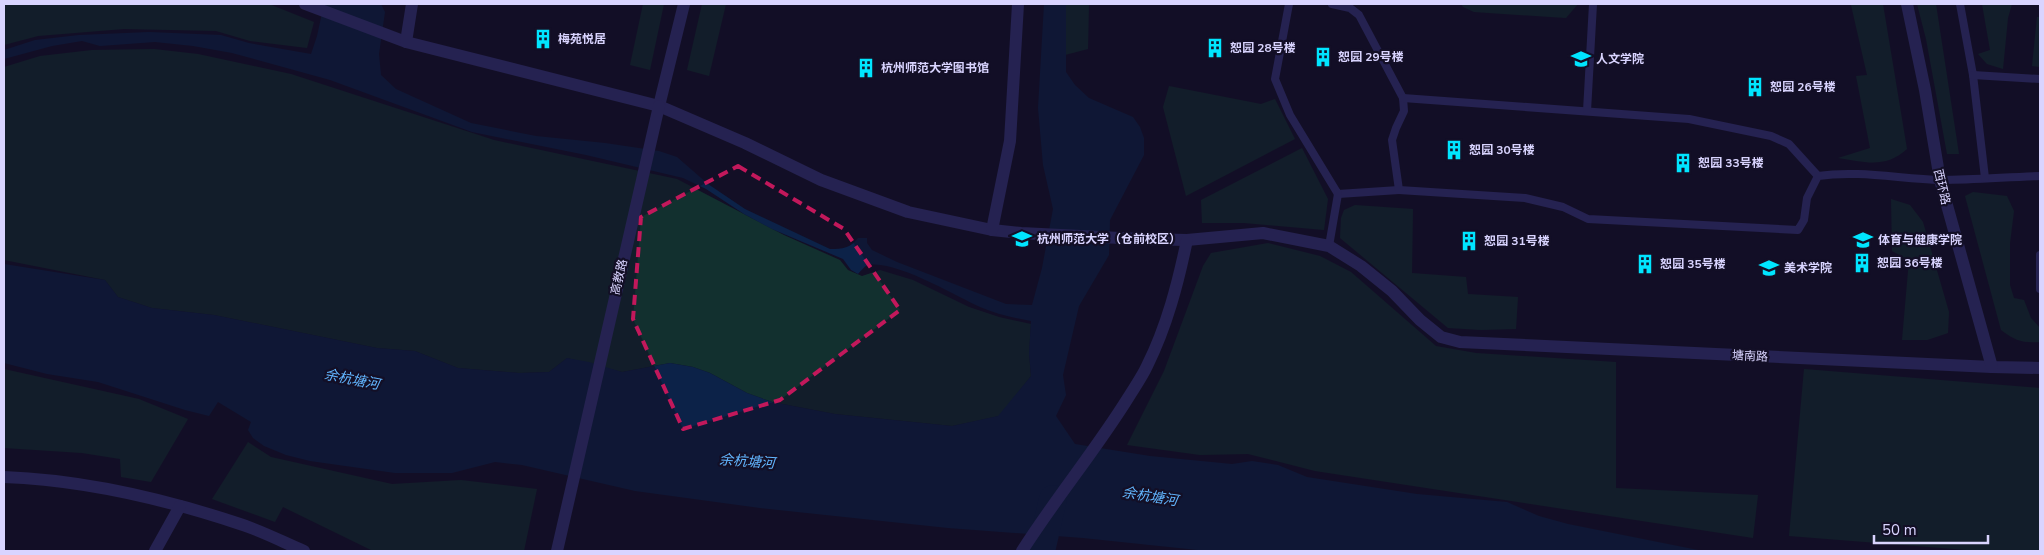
<svg xmlns="http://www.w3.org/2000/svg" width="2044" height="555" viewBox="0 0 2044 555" font-family="'Nunito Sans','Noto Sans SC',sans-serif">
<style>
.green{fill:#12302f}
.water{fill:#0c2248}
.lines{fill:none;stroke-linecap:round;stroke-linejoin:round}
.river{stroke:#0c2248;stroke-width:28}
.service{stroke:#3d3a85;stroke-width:8}
.minor{stroke:#3d3a85;stroke-width:12}
.tertiary{stroke:#3d3a85;stroke-width:12}
.marked{fill:none;stroke:#c2185b;stroke-width:4;stroke-dasharray:10 6;stroke-linejoin:round}
.labels{text-anchor:middle;stroke-width:4.5;stroke-linejoin:round;paint-order:stroke}
.poi-label{font-size:12px;font-weight:bold;fill:#d9d4ff;stroke:#130f26;text-anchor:start}
.street-label{font-size:12px;fill:#d9d4ff;stroke:#130f26}
.water-label{font-size:14px;font-style:italic;fill:#62b6ff;stroke:#130f26}
</style>
<rect width="100%" height="100%" fill="#130f26"/>
<g class="green">
<polygon points="4,4 269,4 314,22 307,48 250,41 216,31 124,29 38,36 4,45"/>
<polygon points="643,4 664,4 650,70 630,65"/>
<polygon points="702,4 726,4 709,76 687,70"/>
<polygon points="1066,4 1089,4 1088,49 1065,55"/>
<polygon points="1461,4 1578,4 1566,18 1474,12 1463,7"/>
<path d="M1858,4H1883L1907,149C1885,169 1865,162 1838,158L1870,148L1856,76L1867,75L1851,5Z"/>
<polygon points="1917,4 1936,4 1959,154 1947,154 1926,39"/>
<polygon points="1982,4 2012,4 2008,18 2003,69 1987,64 1978,54 1990,50"/>
<polygon points="2037,17 2040,17 2040,67 2032,66"/>
<polygon points="154,49 198,54 291,74 494,140 677,179 784,235 840,260 848,270 862,276 880,270 913,280 969,307 999,317 1031,324 1029,353 1031,376 999,416 952,426 835,414 772,402 747,393 710,373 693,367 670,363 622,372 567,358 549,372 519,373 458,368 415,351 377,348 214,315 152,308 118,297 105,280 4,260 4,67 40,56 92,50"/>
<polygon points="1169,86 1261,104 1275,99 1295,139 1186,196 1163,107"/>
<polygon points="1302,148 1328,199 1324,230 1244,223 1202,223 1201,200"/>
<path d="M1973,192L2007,196L2014,211L2010,243V285L2014,298L2024,300L2031,318L2040,328V342C2022,343 2016,341 2001,330L1965,196Z"/>
<polygon points="1891,199 1910,205 1923,222 1949,312 1948,333 1927,340 1902,340 1909,260 1892,251"/>
<polygon points="1355,205 1413,209 1412,273 1466,277 1468,294 1518,297 1516,329 1481,330 1448,328 1340,238 1341,218 1344,210"/>
<polygon points="1268,243 1320,256 1351,272 1436,346 1476,353 1616,362 1616,488 1758,495 1753,538 1315,471 1248,454 1200,455 1127,445 1164,371 1203,266 1211,253"/>
<polygon points="4,369 139,399 188,419 151,482 121,477 120,459 82,453 4,448"/>
<polygon points="1804,369 2040,388 2040,551 1979,551 1789,536"/>
<polygon points="248,442 271,457 392,484 461,480 537,489 524,551 373,551 283,507 275,522 212,499"/>
</g>
<path class="water" d="M324,4H381L385,12L379,54L381,75L396,89L471,123L536,136L605,143L659,151L677,157L708,184L745,209L830,249C843,249 850,248 858,238H867V243L872,250L897,262L1006,304L1032,305L1042,268L1053,209L1043,165L1038,108L1044,4H1066V72L1075,85L1089,98L1133,117L1140,127L1144,138V155L1110,220L1109,255L1079,306L1063,375L1066,395L1056,416L1075,444L1150,456L1232,464L1252,461L1278,465L1307,477L1417,494L1507,502L1539,516L1568,524L1703,551H1207L1083,538L948,528L760,508L635,491L522,465L495,462L452,473H395L310,461L286,455L264,446L253,438L248,430L251,422L218,402L209,416L185,410L98,382L47,374L4,363V264L105,280L118,297L152,308L214,315L377,348L415,351L458,368L519,373L549,372L567,358L589,362L622,372L670,363L693,367L710,373L747,393L772,402L835,414L952,426L998,416L1031,376L1029,353L1031,321C1014,318 996,314 980,307C958,297 889,256 866,266C864,267 860,272 858,274L851,270L843,259L772,229L744,214L706,189L683,178L586,155L472,132L330,80L232,53L193,46L155,42L100,46L82,41L52,46L4,59V50L35,40L79,35L149,32L221,35L249,43L311,54L317,36Z"/>
<g class="lines">
<polyline class="river" points="1041,551 1053,499"/>
<g class="service">
<polyline points="1289,4 1275,79 1290,115 1338,194 1399,190"/>
<path d="M1332,4L1350,8L1359,15L1403,98L1404,111L1396,128L1392,140L1399,190L1525,198L1563,207L1588,219L1798,230L1804,220L1807,198L1818,176C1859,170 1900,179 1941,180C1974,180 2007,177 2040,176"/>
<polyline points="1960,4 1973,75 1985,178"/>
<polyline points="1973,75 2040,79"/>
<polyline points="1403,98 1689,119 1771,136 1789,144 1818,176"/>
<polyline points="1587,111 1593,4"/>
<polyline points="1329,246 1338,194"/>
<polyline points="2040,255 2040,289"/>
</g>
<g class="minor">
<polyline points="305,4 406,42"/>
<polyline points="412,4 406,42 659,106 745,143 821,180 908,212 992,230 1021,233 1140,239 1187,240 1263,233 1329,246 1361,266 1392,291 1420,320 1441,337 1460,342 1992,367 2040,368"/>
<polyline points="1907,4 1925,90 1940,180 1992,367"/>
<polyline points="659,106 684,4"/>
<polyline points="992,230 1010,141 1018,4"/>
<path d="M4,477C84,480 165,499 240,524C262,531 283,542 304,551"/>
<polyline points="155,551 180,506"/>
<path d="M1022,551C1055,499 1095,451 1128,398C1134,388 1142,377 1147,366C1167,326 1178,283 1187,240"/>
</g>
<polyline class="tertiary" points="557,551 659,106"/>
</g>
<path d="M0 0H2044V555H0ZM738,166L844,229L900,310L780,400L683,429L633,319L641,217Z" fill="#130f26" fill-opacity=".55" fill-rule="evenodd"/>
<path class="marked" d="M738,166L844,229L900,310L780,400L683,429L633,319L641,217Z"/>
<defs>
<symbol id="building-bare" viewBox="-9 -9 18 18"><path d="M-4-6H4V6H1V3H-1V6H-4ZM-2.5-4.3h1.7v1.8h-1.7ZM.8-4.3h1.7v1.8H.8ZM-2.5-1h1.7V.8h-1.7ZM.8-1h1.7V.8H.8Z" fill="#00e5ff" stroke="#130f26" stroke-width="2.5" paint-order="stroke"/></symbol>
<symbol id="university-bare" viewBox="-9 -9 18 18"><path d="M0-5L7-2L0 1L-7-2ZM-4 1L0 2.5L4 1V4Q0 6-4 4Z" fill="#00e5ff" stroke="#130f26" stroke-width="2.5" paint-order="stroke"/></symbol>
</defs>
<g fill-rule="evenodd">
<use href="#building-bare" x="529" y="25" width="28" height="28"/>
<use href="#building-bare" x="1201" y="34" width="28" height="28"/>
<use href="#building-bare" x="1309" y="43" width="28" height="28"/>
<use href="#university-bare" x="1567" y="45" width="28" height="28"/>
<use href="#building-bare" x="852" y="54" width="28" height="28"/>
<use href="#building-bare" x="1741" y="73" width="28" height="28"/>
<use href="#building-bare" x="1440" y="136" width="28" height="28"/>
<use href="#building-bare" x="1669" y="149" width="28" height="28"/>
<use href="#university-bare" x="1008" y="225" width="28" height="28"/>
<use href="#university-bare" x="1849" y="226" width="28" height="28"/>
<use href="#building-bare" x="1455" y="227" width="28" height="28"/>
<use href="#building-bare" x="1848" y="249" width="28" height="28"/>
<use href="#building-bare" x="1631" y="250" width="28" height="28"/>
<use href="#university-bare" x="1755" y="254" width="28" height="28"/>
</g>
<g class="labels">
<g class="poi-label">
<text x="558" y="43">梅苑悦居</text>
<text x="1230" y="52">恕园 28号楼</text>
<text x="1338" y="61">恕园 29号楼</text>
<text x="1596" y="63">人文学院</text>
<text x="881" y="72">杭州师范大学图书馆</text>
<text x="1770" y="91">恕园 26号楼</text>
<text x="1469" y="154">恕园 30号楼</text>
<text x="1698" y="167">恕园 33号楼</text>
<text x="1037" y="243">杭州师范大学（仓前校区）</text>
<text x="1878" y="244">体育与健康学院</text>
<text x="1484" y="245">恕园 31号楼</text>
<text x="1877" y="267">恕园 36号楼</text>
<text x="1660" y="268">恕园 35号楼</text>
<text x="1784" y="272">美术学院</text>
</g>
<g class="street-label">
<text transform="translate(1942 187) rotate(77)" y="4">西环路</text>
<text transform="translate(619 277) rotate(-77)" y="4">高教路</text>
<text transform="translate(1750 356) rotate(3)" y="4">塘南路</text>
</g>
<g class="water-label">
<text transform="translate(352 379) rotate(11)" y="5">余杭塘河</text>
<text transform="translate(747 461) rotate(4)" y="5">余杭塘河</text>
<text transform="translate(1150 496) rotate(9)" y="5">余杭塘河</text>
</g>
</g>
<rect width="2044" height="555" fill="none" stroke="#d9d4ff" stroke-width="10"/>
<path d="M1874 535v8h114v-8" fill="none" stroke="#d9d4ff" stroke-width="2.5"/>
<text x="1882" y="535" font-size="15" fill="#d9d4ff" stroke="#130f26" stroke-width="4" paint-order="stroke">50 m</text>
</svg>
